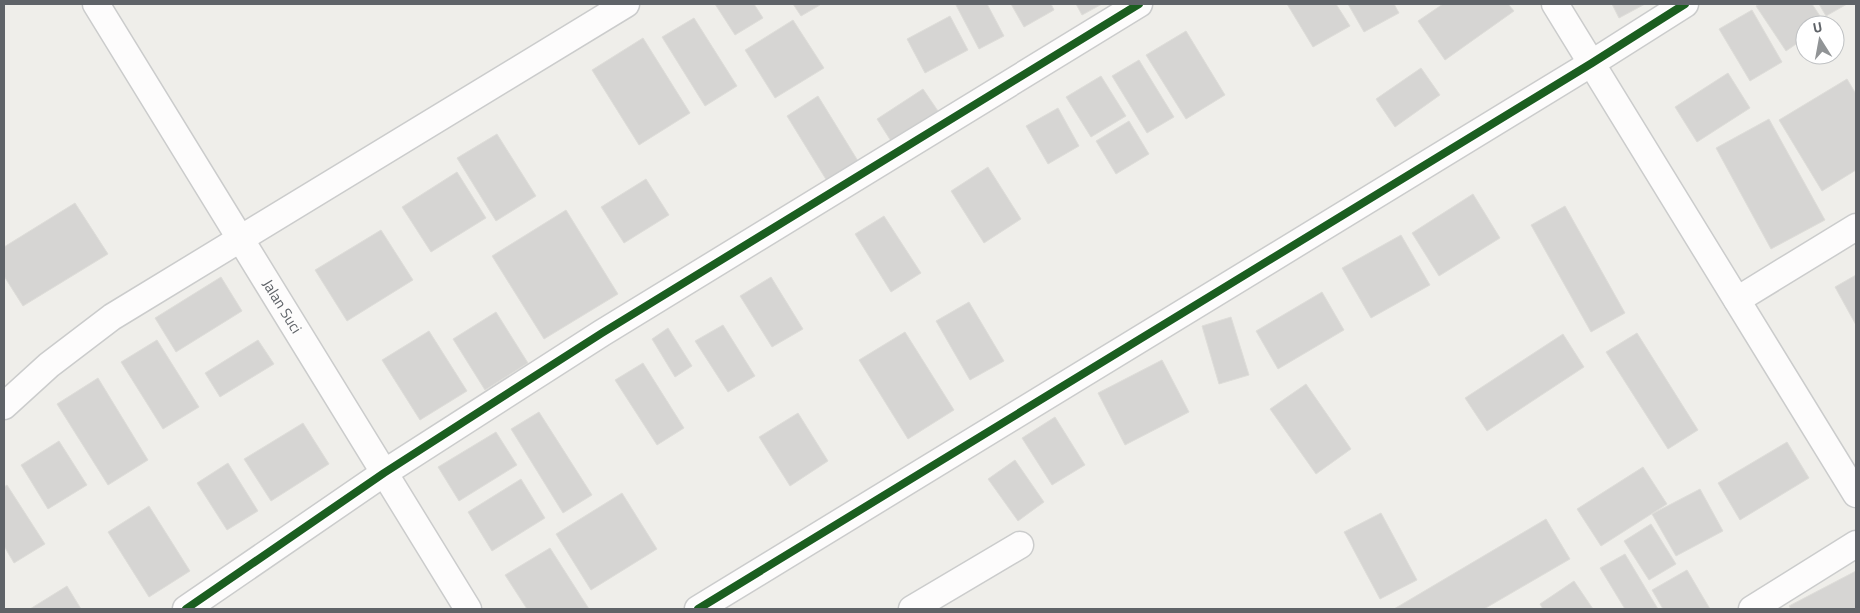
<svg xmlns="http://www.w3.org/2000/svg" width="1860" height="613" viewBox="0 0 1860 613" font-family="'Titillium Web',sans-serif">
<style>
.building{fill:#d6d5d3;stroke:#deddd9}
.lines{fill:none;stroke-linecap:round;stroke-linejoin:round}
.street-casing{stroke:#cbcccc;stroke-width:29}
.street{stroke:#fdfcfc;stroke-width:26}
.cycleway-casing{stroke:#fff;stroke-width:11}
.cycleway{stroke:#1b5e20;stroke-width:8}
.labels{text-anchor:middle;stroke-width:4;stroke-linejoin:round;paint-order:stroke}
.street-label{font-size:15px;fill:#5f6368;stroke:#fff}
</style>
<rect width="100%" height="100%" fill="#efeeea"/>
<g class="building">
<polygon points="715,4 754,4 763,18 735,35"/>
<polygon points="793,4 819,4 820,5 801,16"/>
<polygon points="959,4 987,4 1004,36 979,49 956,5"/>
<polygon points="1011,4 1051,4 1054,10 1024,27"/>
<polygon points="1076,4 1102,4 1082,15"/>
<polygon points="1287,4 1336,4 1350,26 1313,47"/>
<polygon points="1348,4 1394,4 1399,13 1364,32"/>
<polygon points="1443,4 1508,4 1514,11 1445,60 1418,21"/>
<polygon points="1612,4 1645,4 1619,18"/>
<polygon points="1760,4 1812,4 1826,25 1805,25 1805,38 1786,51 1756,6"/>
<polygon points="1819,4 1847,4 1826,16"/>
<polygon points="1752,10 1782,62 1750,81 1719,29"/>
<polygon points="950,16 968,50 925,73 907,39"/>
<polygon points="694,18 737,86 705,106 662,37"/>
<polygon points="793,20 824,68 775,98 745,50"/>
<polygon points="1186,31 1225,95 1186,119 1146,55"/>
<polygon points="643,38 690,113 639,145 592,70"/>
<polygon points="1139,60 1174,117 1147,133 1112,76"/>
<polygon points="1421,68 1440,95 1395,127 1376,99"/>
<polygon points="1728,73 1750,108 1697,142 1675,107"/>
<polygon points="1101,76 1126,116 1091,137 1066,97"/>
<polygon points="1847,79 1856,94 1856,170 1822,191 1779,120"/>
<polygon points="923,89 938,111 891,141 877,119"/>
<polygon points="818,96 858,161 827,181 787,116"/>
<polygon points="1058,108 1079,146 1048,164 1026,126"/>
<polygon points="1769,119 1825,220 1771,249 1716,148"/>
<polygon points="1129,121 1149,154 1116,174 1096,141"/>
<polygon points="497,134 536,196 496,221 457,158"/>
<polygon points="988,167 1021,219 984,243 951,191"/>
<polygon points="457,172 486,218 431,252 402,207"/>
<polygon points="646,179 669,215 624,243 601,207"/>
<polygon points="1473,194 1500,238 1439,276 1412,233"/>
<polygon points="75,203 108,254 23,306 4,276 4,247"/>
<polygon points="1565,206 1625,313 1591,332 1531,225"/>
<polygon points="566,210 618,294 544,339 492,256"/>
<polygon points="884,216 921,273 891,292 855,234"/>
<polygon points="381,230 413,280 347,321 315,270"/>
<polygon points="1401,235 1430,285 1371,318 1342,268"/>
<polygon points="1856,275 1856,325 1835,287"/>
<polygon points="221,277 242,311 176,352 155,318"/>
<polygon points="771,277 803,329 772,347 740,296"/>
<polygon points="1322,292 1344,330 1278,369 1256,331"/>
<polygon points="969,302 1004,361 970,380 936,321"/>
<polygon points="496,312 528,363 485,390 453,339"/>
<polygon points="1231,317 1249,375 1219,384 1202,326"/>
<polygon points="723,325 755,376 728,392 695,341"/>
<polygon points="668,328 692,366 675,377 652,339"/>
<polygon points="429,331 467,391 420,420 382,360"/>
<polygon points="905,332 954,410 908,439 859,360"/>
<polygon points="1637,333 1698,430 1668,449 1606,352"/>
<polygon points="1563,334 1584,367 1487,431 1465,398"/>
<polygon points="157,340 199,407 163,429 121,362"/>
<polygon points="258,340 274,364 220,397 205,373"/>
<polygon points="1162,360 1189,412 1125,445 1098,393"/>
<polygon points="643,363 684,428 657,445 615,380"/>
<polygon points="98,378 148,460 108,485 57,404"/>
<polygon points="1306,384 1351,449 1316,474 1270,409"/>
<polygon points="539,412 592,495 563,513 511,429"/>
<polygon points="798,413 828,461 790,486 759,437"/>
<polygon points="1055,417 1085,465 1052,485 1022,438"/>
<polygon points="303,423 329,464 271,501 244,459"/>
<polygon points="496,432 517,465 459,501 438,467"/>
<polygon points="59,441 87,485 48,509 21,465"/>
<polygon points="1787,442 1809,478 1740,520 1718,483"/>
<polygon points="1015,460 1044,502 1018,521 988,479"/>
<polygon points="228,463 258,511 227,530 197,483"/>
<polygon points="1643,467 1667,504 1601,546 1577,509"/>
<polygon points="521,479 545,518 492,551 468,512"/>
<polygon points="7,485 45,544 14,563 4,546 4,487"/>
<polygon points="1700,489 1723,531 1676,556 1652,514"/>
<polygon points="622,493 657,549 591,590 556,534"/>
<polygon points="149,506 190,571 149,597 108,532"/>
<polygon points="1381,513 1417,580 1380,599 1344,532"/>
<polygon points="1546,519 1570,559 1484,609 1394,609"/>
<polygon points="1651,524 1676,564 1649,580 1624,541"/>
<polygon points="550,548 589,609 527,609 505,575"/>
<polygon points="1625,554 1658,609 1625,609 1600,568"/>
<polygon points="1687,570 1710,609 1663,609 1652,590"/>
<polygon points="1856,571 1856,609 1791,609 1789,606"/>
<polygon points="1574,581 1593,609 1543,609 1540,604"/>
<polygon points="67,586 81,609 30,609"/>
</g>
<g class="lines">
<defs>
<g id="street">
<path id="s1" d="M96,4L468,609"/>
<polyline points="1555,4 1856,494"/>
<polyline points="1737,300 1856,227"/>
<polyline points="4,406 49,365 112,317 626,4"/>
<polyline points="186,609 384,473 602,333 1139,4"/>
<polyline points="698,609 1592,63 1685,4"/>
<polyline points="912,609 1020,545"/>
<polyline points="1752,609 1856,544"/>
</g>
</defs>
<use href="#street" class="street-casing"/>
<use href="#street" class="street"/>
<defs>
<g id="cycleway">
<polyline points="186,609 384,473 602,333 1139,4"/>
<polyline points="698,609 1592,63 1685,4"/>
</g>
</defs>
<use href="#cycleway" class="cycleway-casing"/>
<use href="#cycleway" class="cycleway"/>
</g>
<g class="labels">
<g class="street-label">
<text dy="5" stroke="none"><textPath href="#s1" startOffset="355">Jalan Suci</textPath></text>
</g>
</g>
<rect width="1860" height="613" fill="none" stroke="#5f6368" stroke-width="10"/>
<g transform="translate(1820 40) rotate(349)"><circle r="24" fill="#ffffff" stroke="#bfc1c3"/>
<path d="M0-4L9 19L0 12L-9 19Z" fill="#919496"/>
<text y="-8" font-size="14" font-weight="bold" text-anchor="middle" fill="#5f6368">U</text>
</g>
</svg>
